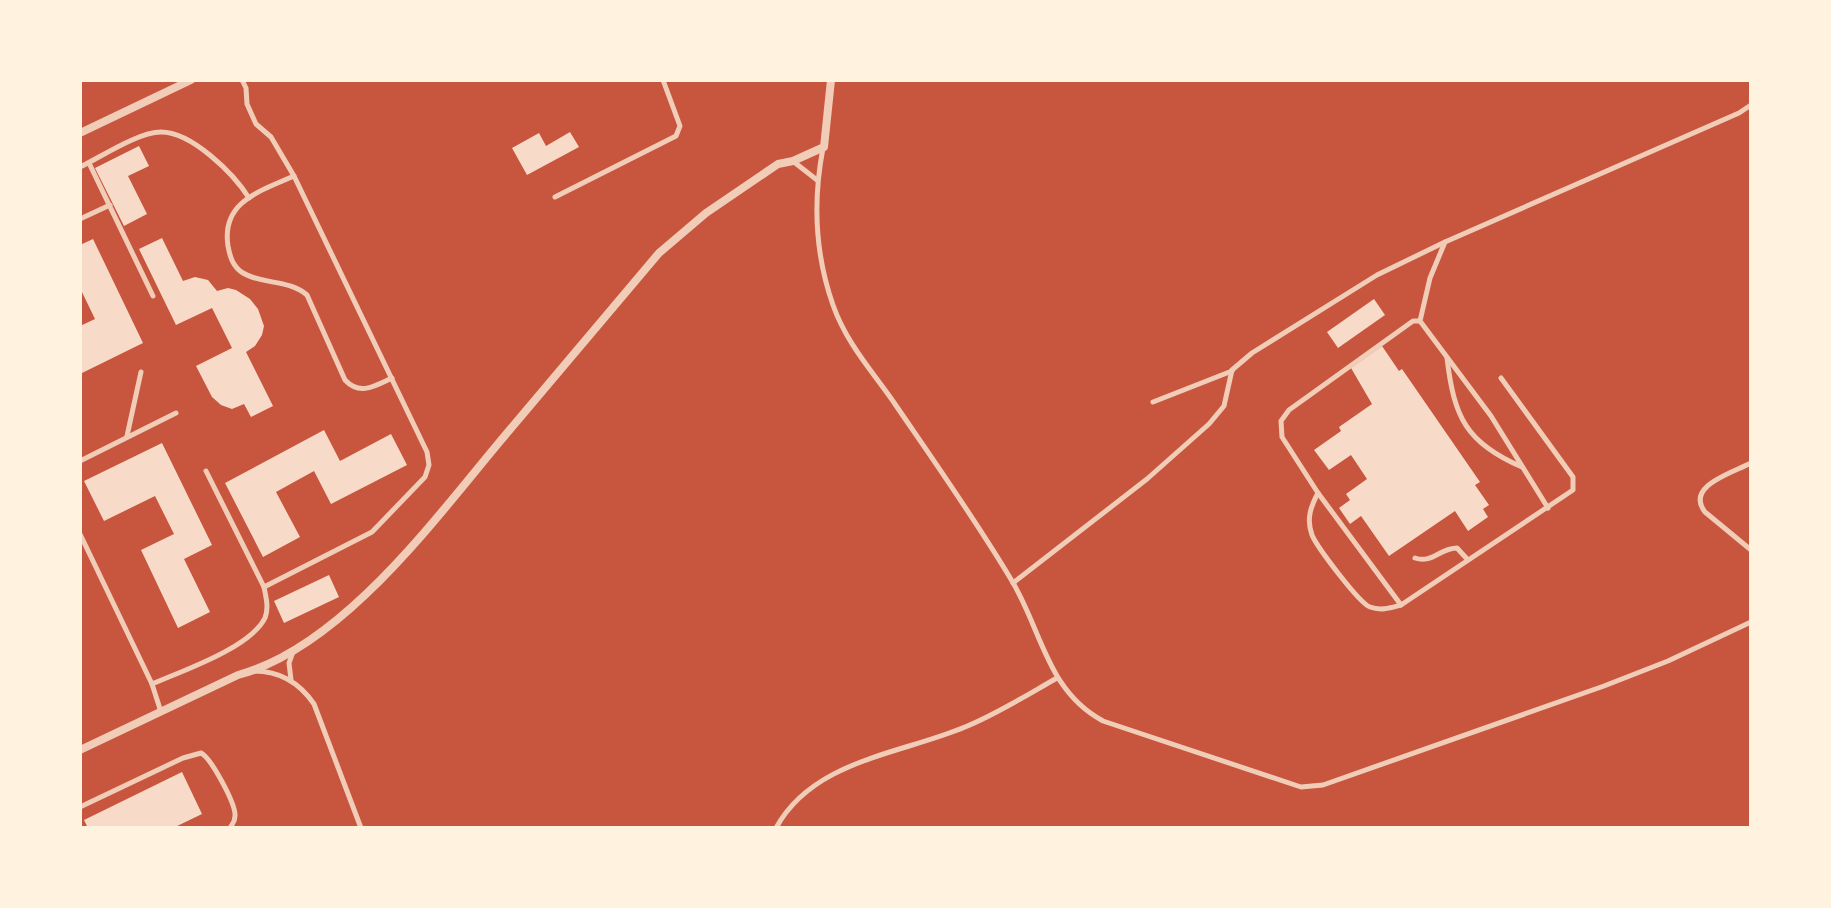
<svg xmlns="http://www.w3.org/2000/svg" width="1831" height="908" viewBox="0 0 1831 908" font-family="'Archivo Narrow',sans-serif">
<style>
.building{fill:#f7dbc8}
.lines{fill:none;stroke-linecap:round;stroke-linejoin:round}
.service{stroke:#f1ccb7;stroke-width:5}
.minor{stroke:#f1ccb7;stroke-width:8}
</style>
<rect width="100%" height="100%" fill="#c8553d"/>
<g class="building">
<polygon points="570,132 579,147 527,175 512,148 539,133 546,146"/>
<polygon points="139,146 149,166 128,176 147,214 124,226 95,168"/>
<polygon points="162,238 183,281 195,277 208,280 217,291 228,288 236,290 250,299 258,309 264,326 262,335 255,346 246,352 273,406 251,417 244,404 232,409 221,405 212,397 196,366 232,348 212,308 176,325 139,249"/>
<polygon points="93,239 143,343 80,374 80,326 95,319 80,288 80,245"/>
<polygon points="1374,299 1385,315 1338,348 1327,332"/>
<polygon points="1382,346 1399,371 1402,369 1480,482 1475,485 1489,505 1483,509 1488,517 1468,531 1455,511 1389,556 1361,516 1350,524 1339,508 1350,500 1346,494 1367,479 1351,455 1329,470 1314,450 1341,431 1339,427 1372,404 1351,368"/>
<polygon points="324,430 340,461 391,434 407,465 331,504 314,471 276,492 300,537 263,557 225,483"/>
<polygon points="162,443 212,545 184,559 210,612 178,628 141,550 174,534 155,496 104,521 84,481"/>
<polygon points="329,575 339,597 284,623 274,601"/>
<polygon points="182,772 202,814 173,828 88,828 84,820"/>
</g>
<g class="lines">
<g class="service">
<polyline points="242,80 246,88 247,104 256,124 271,137 294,176 427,452 429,465 425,477 372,532 264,587"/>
<path d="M823,148C813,200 815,254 833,305C847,345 874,373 897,407C936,464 977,522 1012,581C1042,631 1047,691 1103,721L1301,787L1323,785L1604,686L1668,661L1751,622"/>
<polyline points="794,162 817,180"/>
<polyline points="89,163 153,296"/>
<path d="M80,167C101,157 138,132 161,132C192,132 234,174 249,198"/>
<path d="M294,176C261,191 221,201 228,246C230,257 233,267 243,273C263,285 288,279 307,295L345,380C360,396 375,386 392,378"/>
<polyline points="555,197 676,136 680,126 663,80"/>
<polyline points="80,219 110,205"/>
<polyline points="1420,321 1413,321 1289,410 1281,421 1282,437 1318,493 1401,605 1573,490 1573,477 1501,378"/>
<path d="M1447,358C1454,417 1466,443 1522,467"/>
<polyline points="1153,402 1232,371"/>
<polyline points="127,436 141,372"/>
<polyline points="80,461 176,413"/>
<path d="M1751,463C1732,473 1685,486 1705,512L1751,550"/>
<path d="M1318,493C1311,506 1306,519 1312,535C1317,547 1359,603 1370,607C1381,611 1390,608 1401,605"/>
<polyline points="1548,508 1491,416 1420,321 1430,278 1445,242 1739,113 1751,105"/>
<polyline points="80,534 152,684 161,712"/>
<path d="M1415,558C1432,564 1440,548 1457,548L1468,560"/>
<polyline points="1013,583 1147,479 1209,424 1224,406 1232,370 1252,353 1377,275 1445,242"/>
<path d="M254,671C280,671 299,682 314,704L361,828"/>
<polyline points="291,680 289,663 293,652"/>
<path d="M152,684C182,671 250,648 265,618C269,608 266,597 264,587L206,471"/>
<path d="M80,807L183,758L201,753C211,758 236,804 235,816C235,822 233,823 230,828"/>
<path d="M776,828C813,760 901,754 965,727C997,714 1027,695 1057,678"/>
</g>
<g class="minor">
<polyline points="80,133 191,80"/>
<path d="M80,750L238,675C342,647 434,520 502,439C554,377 606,315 659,253L706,213L778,164L793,161L824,147L831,80"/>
</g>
</g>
<rect width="1831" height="908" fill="none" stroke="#fff3e0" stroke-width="164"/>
</svg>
